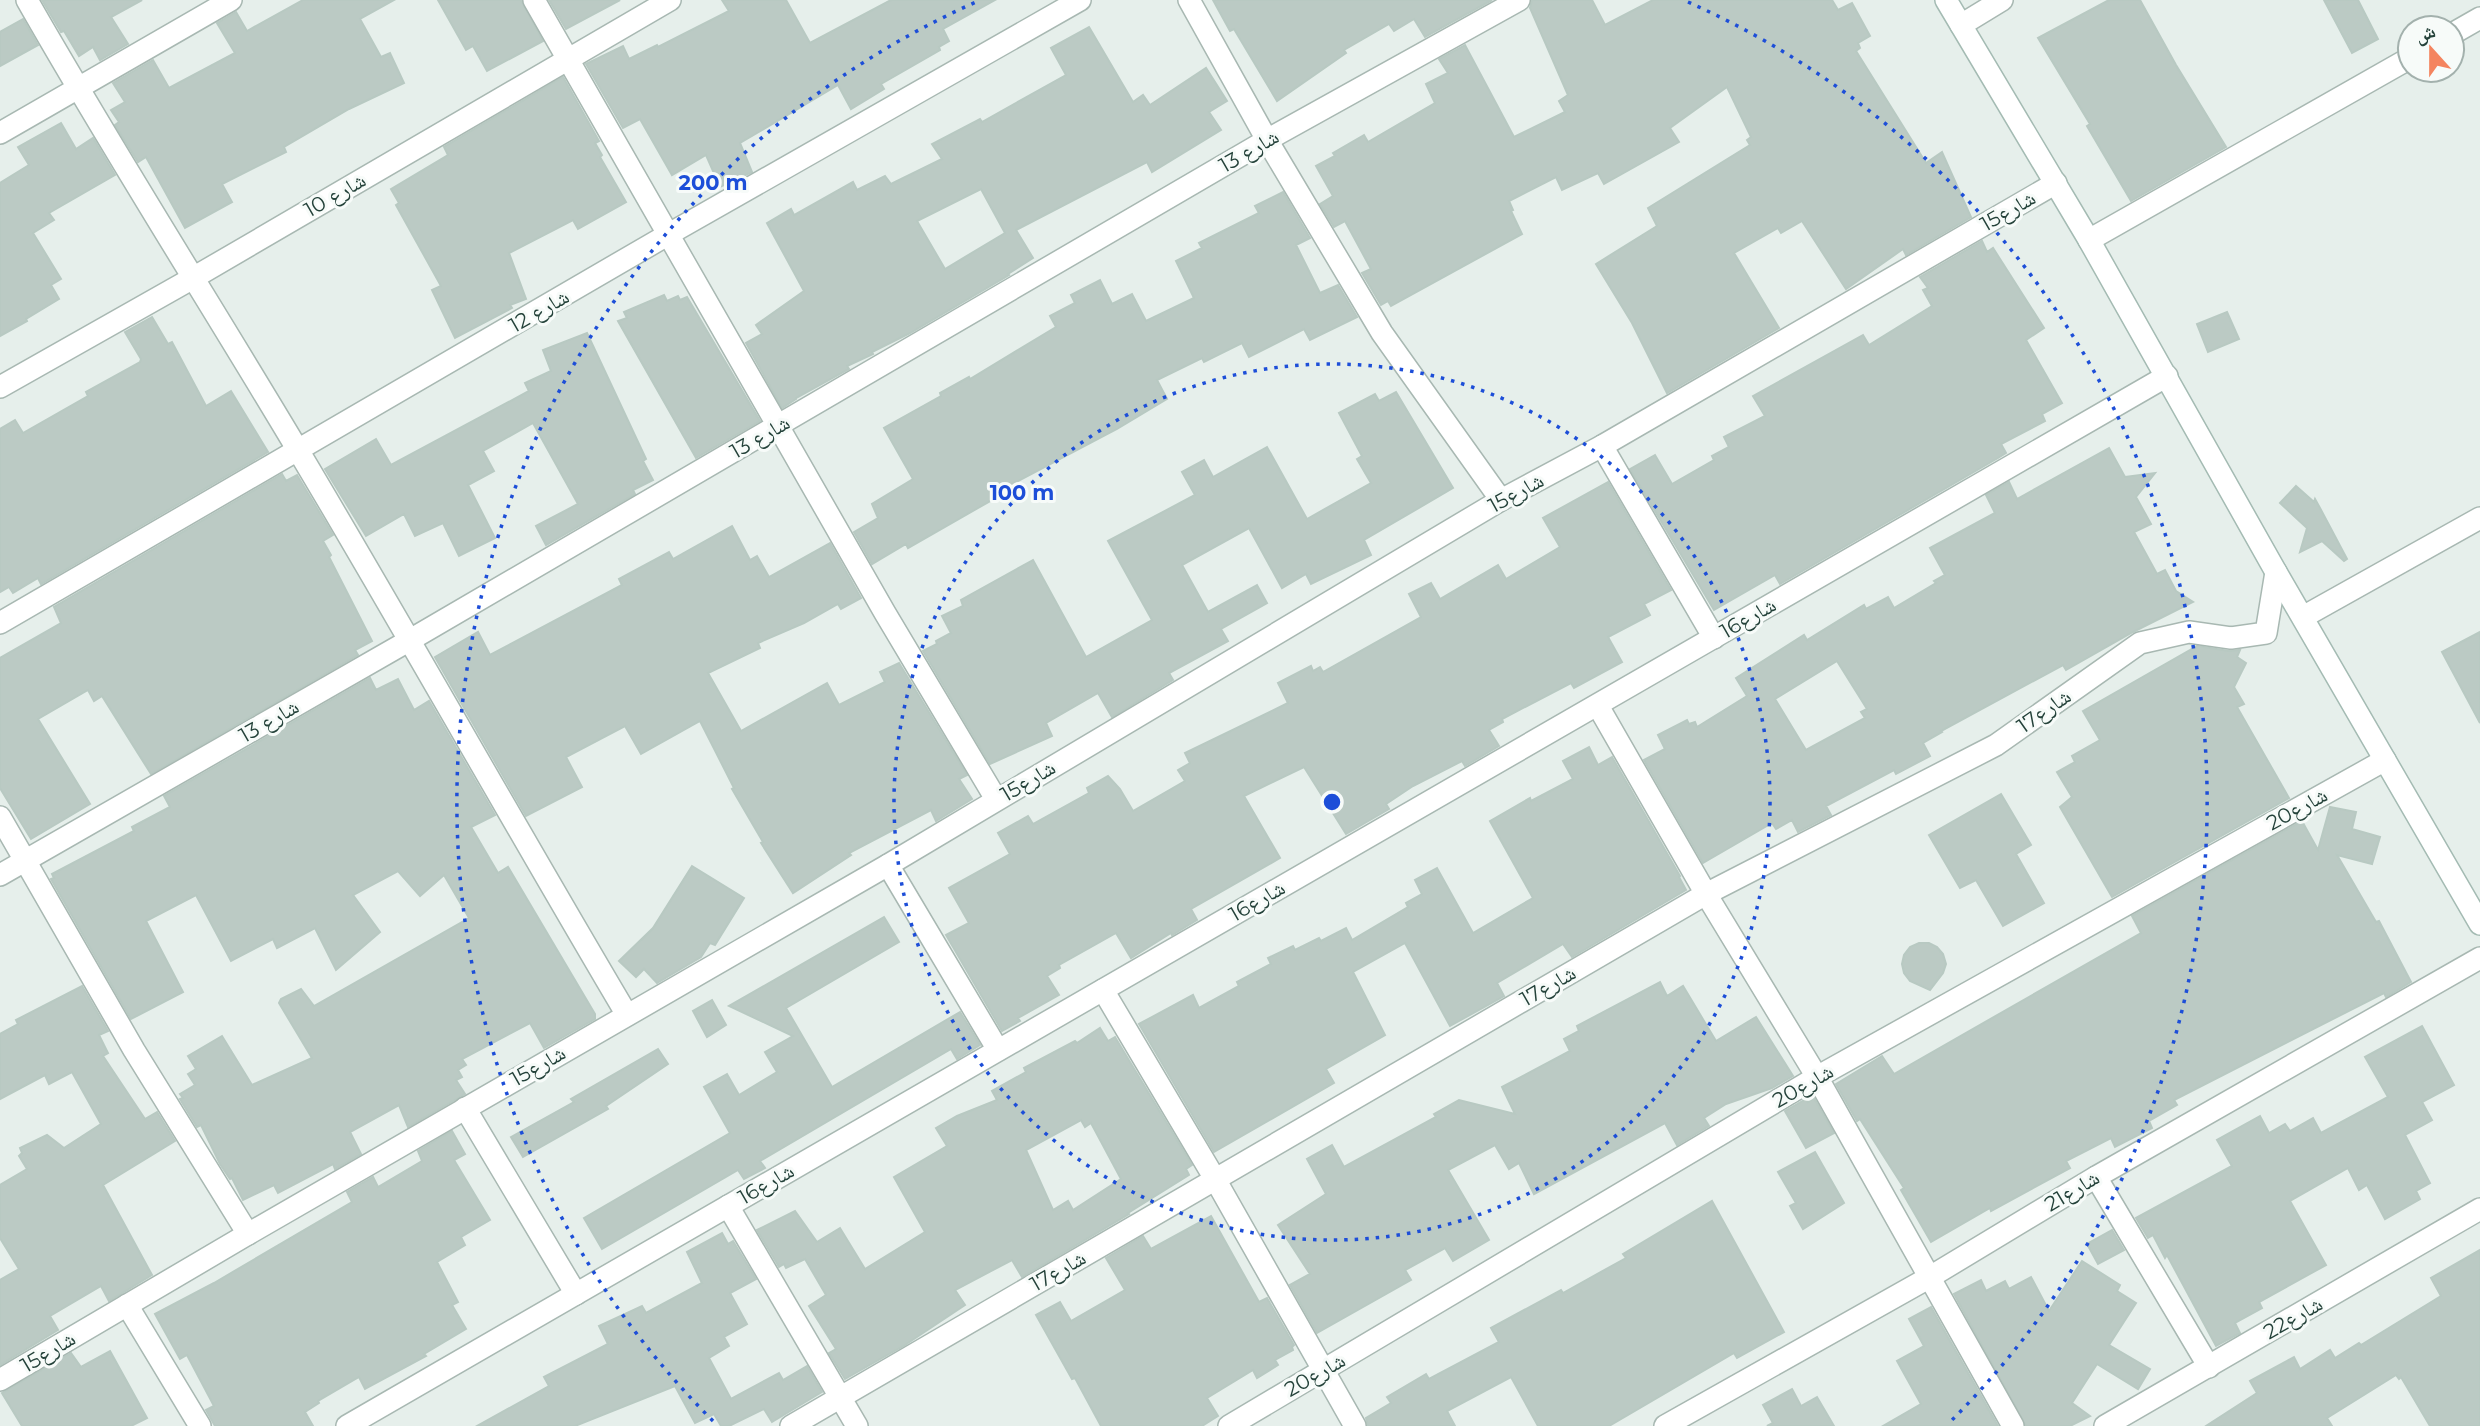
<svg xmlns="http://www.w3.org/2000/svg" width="2480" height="1426" viewBox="0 0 2480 1426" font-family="Montserrat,'Noto Naskh Arabic',sans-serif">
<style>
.building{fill:#bbcac4;stroke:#b8c9c2;stroke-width:2;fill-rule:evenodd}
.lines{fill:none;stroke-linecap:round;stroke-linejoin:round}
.street-casing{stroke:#a8b8b2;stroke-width:24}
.secondary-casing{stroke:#a4bbb3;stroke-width:24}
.street{stroke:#fff;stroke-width:21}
.secondary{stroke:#fff;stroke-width:21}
.ring{fill:none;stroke:#1d4ed8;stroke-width:3.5;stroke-dasharray:3.5 7}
.labels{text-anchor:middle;stroke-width:6;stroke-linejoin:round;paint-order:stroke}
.street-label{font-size:21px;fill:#24423a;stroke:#f7fbf9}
.centre{fill:#1d4ed8;stroke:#f7fbf9;stroke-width:3.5}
.ring-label{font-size:21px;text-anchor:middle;font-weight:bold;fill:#1d4ed8;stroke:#f7fbf9;stroke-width:6;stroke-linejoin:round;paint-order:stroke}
</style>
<rect width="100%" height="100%" fill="#e6efeb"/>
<g class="building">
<polygon points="42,0 142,0 111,17 128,44 100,60 93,47 79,56 64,31 61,32"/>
<polygon points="303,0 394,0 360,19 381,57 390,53 404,83 349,109 284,147 286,152 222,184 232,202 185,228 146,157 138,162 115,125 119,122 111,110 125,102 113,83 153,60 169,88 235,53 217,23 236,12 247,31"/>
<polygon points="438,0 521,0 543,41 487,71 473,46 466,50"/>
<polygon points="549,0 620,0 566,29"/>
<polygon points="722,0 786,0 810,43 891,0 995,0 943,29 949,41 939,47 940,50 881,84 884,89 851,109 838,85 740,143 752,172 720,187 706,155 672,175 640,119 623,128 586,64 623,46 629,59 657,45 658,47 729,11"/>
<polygon points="1213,0 1492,0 1425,37 1414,19 1394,31 1389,24 1344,50 1346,53 1277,101 1234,29 1230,31"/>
<polygon points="1532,0 1592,0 1605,25 1653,0 1832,0 1838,10 1852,3 1870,36 1858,43 1860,48 1856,51 1926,163 1942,152 1971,217 1906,255 1903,249 1846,289 1802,221 1781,233 1778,228 1734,253 1779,328 1667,393 1632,323 1596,264 1657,226 1648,208 1750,145 1747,140 1751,137 1727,87 1670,128 1679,142 1604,184 1598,173 1562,190 1556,177 1509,201 1513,210 1511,211 1522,234 1391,306 1388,301 1381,305 1362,273 1371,269 1345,221 1334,227 1320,204 1333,196 1316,166 1335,156 1333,153 1364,135 1368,142 1435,103 1426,84 1448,73 1439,59 1465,45 1514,137 1565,112 1559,101 1568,95 1530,8"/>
<polygon points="2109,0 2140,0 2176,65 2226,147 2131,201 2087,126 2090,124 2038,38"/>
<polygon points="2324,0 2358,0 2378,39 2352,53"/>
<polygon points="23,19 38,45 0,66 0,32"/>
<path d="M1089,27L1133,102L1143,95L1150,105L1206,68L1227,101L1209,112L1221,130L1152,172L1147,162L1016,230L1033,258L1008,274L1009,275L910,333L872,352L873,354L847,366L849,369L796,398V399L782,408L746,343L762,334L756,325L804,291L767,223L791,209L794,215L853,182L857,190L885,176L891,184L942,159L932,144L980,119L982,122L1066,75L1051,48ZM981,189L1005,233L945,269L917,221Z"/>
<polygon points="563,77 599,141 595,143 602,155 600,157 626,202 578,229 573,220 509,253 526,299 510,305 512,308 455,338 432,290 441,286 396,205 399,203 391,189 448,155 444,147"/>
<polygon points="61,123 76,149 93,138 115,175 49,213 54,220 33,233 61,279 51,285 59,299 26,319 27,321 0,336 0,183 29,165 18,147"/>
<polygon points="1283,192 1310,238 1296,245 1320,293 1338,285 1357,317 1310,340 1304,329 1249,357 1242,343 1204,362 1202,358 1157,380 1167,399 1117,429 997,492 999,496 908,548 906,544 872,564 854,532 878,518 872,504 913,479 884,428 941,396 940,393 969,377 970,379 1056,327 1050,316 1075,303 1071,295 1100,280 1112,304 1132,294 1146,321 1194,298 1176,261 1202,248 1199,243 1259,213 1255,206"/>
<polygon points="1982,241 1987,252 1993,248 2044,328 2026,340 2062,403 2042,414 2045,421 2001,444 2006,453 1998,458 1780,584 1775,575 1714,610 1630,469 1655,455 1672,484 1714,460 1712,456 1729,447 1724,437 1765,416 1753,396 1863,335 1869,345 1932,306 1923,290 1928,288 1920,277"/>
<polygon points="664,295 667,301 678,296 680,300 687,297 760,421 696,458 618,321 627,318 624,312"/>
<polygon points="2227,312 2239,339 2208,352 2197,324"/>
<polygon points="152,317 168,344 172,342 206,406 231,391 268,452 41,584 38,578 13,593 9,587 0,592 0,429 15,420 23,433 88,396 86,392 140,362 141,359 125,332"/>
<polygon points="587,333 646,459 643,461 653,480 633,490 635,494 546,545 536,526 578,504 533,423 483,451 494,471 468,485 495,538 459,556 443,523 415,536 404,514 366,536 325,469 376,439 391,465 529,391 525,383 551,371 543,350"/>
<polygon points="1396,392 1453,488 1364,540 1371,555 1311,584 1306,574 1282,588 1249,528 1182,565 1208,612 1257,585 1267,603 1221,629 1228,641 1169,673 1173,680 1112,717 1098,693 1046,723 1052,736 990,764 923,651 937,644 936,641 951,633 942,616 963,606 961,600 1033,560 1086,657 1152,620 1108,541 1195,495 1182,472 1204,460 1213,477 1267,447 1307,519 1371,483 1357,459 1362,456 1339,413 1375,394 1379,401"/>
<path d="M2109,448L2125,477L2155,473L2136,497L2151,524L2134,532L2157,574L2165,570L2176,591L2193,602L2133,632L2066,670L2063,665L1941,731L1942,732L1923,743L1930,756L1896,774L1894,770L1826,806L1831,815L1798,832L1792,820L1776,829L1772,823L1703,863L1644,760L1665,749L1658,735L1687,720L1689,724L1695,722L1697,727L1747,696L1736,678L1804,635L1807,640L1864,605L1866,609L1888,597L1894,608L1936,583L1934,581L1945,575L1930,548L1995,513L1986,495L2009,482L2017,499ZM1837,661L1867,709L1861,712L1865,718L1806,750L1775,699Z"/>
<polygon points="282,474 286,481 297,475 333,535 323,541 331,555 329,557 372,641 355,650 358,655 151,774 102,696 94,701 88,690 38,719 90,804 31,839 0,788 0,658 61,623 54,607"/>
<polygon points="1608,482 1671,590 1644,604 1650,615 1608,637 1622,662 1574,688 1571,683 1502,719 1503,722 1489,730 1499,746 1465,766 1462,761 1413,786 1386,804 1389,809 1346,834 1304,767 1244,796 1280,858 1191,909 1197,920 1172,935 1171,933 1131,958 1116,933 1059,965 1060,968 1047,976 1059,995 1018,1018 1020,1021 1002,1031 946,935 969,923 949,888 1010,854 998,833 1028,816 1033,824 1089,793 1087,788 1108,776 1120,789 1133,811 1185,781 1178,770 1190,763 1185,753 1288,703 1278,683 1311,666 1313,671 1320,667 1323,672 1421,617 1409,594 1431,583 1440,599 1498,565 1506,579 1560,547 1543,518"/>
<polygon points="2296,486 2314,502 2315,499 2320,508 2347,559 2344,561 2322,541 2300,552 2307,528 2280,503"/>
<polygon points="732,526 750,560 757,556 769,577 830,543 861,598 841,609 838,604 804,623 758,643 760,648 708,673 741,731 827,683 839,705 885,682 880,672 899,663 967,775 959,779 972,799 936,821 931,810 849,853 851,855 793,893 761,843 763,842 732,789 734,788 700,721 641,754 625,726 566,757 582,787 526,816 435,657 478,632 490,655 622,585 619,579 669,552 673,559"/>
<polygon points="2480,632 2480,723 2442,652"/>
<polygon points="2197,646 2229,651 2240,650 2237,657 2246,663 2234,687 2244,704 2237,707 2289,798 2112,897 2060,807 2072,797 2057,772 2075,762 2072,756 2100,740 2083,711"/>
<polygon points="370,678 376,690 398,679 414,710 429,701 495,815 471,827 498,873 508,867 595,1014 595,1019 544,1048 530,1023 462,1059 466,1065 458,1070 462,1077 456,1080 465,1094 408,1127 399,1105 350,1132 361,1154 335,1169 333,1164 278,1193 274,1185 243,1200 232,1178 230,1179 220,1164 201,1125 197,1127 180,1099 183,1098 180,1094 195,1085 188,1074 196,1069 188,1056 222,1036 252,1085 312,1058 279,1003 281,999 301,989 314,1006 469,918 444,875 420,896 398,871 353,895 380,932 336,970 315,928 277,948 273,939 231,961 196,895 146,921 183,992 131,1019 51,879 54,878 52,874 134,831 132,827 170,807 164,796"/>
<polygon points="1589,747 1598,765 1612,757 1680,876 1679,877 1686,890 1572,957 1563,944 1497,983 1504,996 1450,1026 1405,943 1353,972 1385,1035 1326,1069 1334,1083 1214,1152 1139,1024 1193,995 1199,1008 1239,986 1237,982 1271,964 1268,958 1293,946 1295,950 1319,938 1321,941 1346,928 1352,940 1408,907 1406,903 1422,894 1415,880 1437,868 1473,933 1533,898 1490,821 1530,798 1531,801 1573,779 1563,761"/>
<polygon points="2001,794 2031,845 2016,854 2044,903 2003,926 1976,880 1960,888 1929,835"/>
<polygon points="2330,807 2356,812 2352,829 2380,837 2372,864 2337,855 2376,922 2379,921 2411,982 2386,997 2384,993 2174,1100 2177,1105 2149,1121 2152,1128 2115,1147 2111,1138 2066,1161 2070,1168 1991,1211 1990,1208 1931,1242 1901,1190 1904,1188 1860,1119 1857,1121 1836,1084 1882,1056 1894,1074 2141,933 2132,916 2302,821 2318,850"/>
<polygon points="692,866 744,898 715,945 710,943 701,957 657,983 644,969 636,977 619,961 653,928"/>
<polygon points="884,917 899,942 786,1008 832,1087 960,1012 980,1045 957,1059 951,1049 760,1161 765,1168 744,1179 738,1170 602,1249 584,1218 730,1133 704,1087 727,1074 739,1095 777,1072 765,1052 793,1036 729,1006"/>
<polygon points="1919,943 1929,943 1937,947 1943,954 1946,964 1943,973 1930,990 1910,981 1904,973 1902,964 1904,955 1910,947"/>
<polygon points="1660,982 1667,996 1683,986 1716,1041 1756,1017 1793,1076 1772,1088 1726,1104 1704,1118 1709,1126 1677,1145 1665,1123 1534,1194 1519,1163 1509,1169 1495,1145 1448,1170 1489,1240 1453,1261 1445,1248 1405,1270 1411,1280 1317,1333 1290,1285 1310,1274 1278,1225 1326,1194 1307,1159 1332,1145 1344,1167 1436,1117 1434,1114 1459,1100 1515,1114 1502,1087 1570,1051 1564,1039 1579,1031 1577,1026"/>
<polygon points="82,986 108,1031 99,1035 108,1053 103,1056 145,1119 157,1112 175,1141 103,1185 152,1275 109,1301 101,1286 50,1316 58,1330 0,1365 0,1280 19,1269 0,1238 0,1185 27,1169 19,1156 22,1153 20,1148 47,1135 64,1148 101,1124 72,1072 49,1084 45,1075 0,1099 0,1034 18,1024 16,1020"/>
<polygon points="712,1000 726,1025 707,1037 693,1011"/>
<polygon points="2422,1026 2454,1085 2422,1102 2432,1120 2405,1135 2430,1183 2416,1191 2420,1199 2385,1219 2367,1185 2359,1190 2348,1168 2290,1201 2326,1265 2259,1302 2262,1308 2235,1323 2240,1333 2216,1346 2167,1255 2165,1258 2153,1235 2148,1238 2136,1218 2232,1166 2217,1140 2260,1116 2269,1133 2285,1124 2290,1131 2313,1118 2321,1133 2388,1097 2365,1057"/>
<path d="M1100,1028L1108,1041L1115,1037L1192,1165L1186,1169L1189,1175L1128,1213L1129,1214L1022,1277L1012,1260L955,1290L965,1305L905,1345L845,1379L829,1353L836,1349L809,1306L826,1295L805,1259L786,1268L784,1264L779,1267L757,1230L795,1211L817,1242L840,1228L865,1269L925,1232L894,1177L947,1146L936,1128L957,1116L997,1100L992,1091L1026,1072L1024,1068L1075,1041L1077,1043ZM1081,1120L1085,1127L1091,1123L1121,1179L1073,1210L1068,1201L1053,1210L1026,1150Z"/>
<polygon points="658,1049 668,1064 606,1106 608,1109 523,1157 511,1137 574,1102 571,1099"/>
<polygon points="1814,1098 1834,1133 1806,1148 1785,1111 1806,1099 1808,1102"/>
<polygon points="452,1131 465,1154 454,1160 490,1220 461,1237 465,1245 437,1262 458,1302 452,1305 466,1329 424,1354 426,1356 365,1389 359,1377 318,1401 319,1403 305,1412 313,1426 215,1426 206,1410 214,1406 187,1355 180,1359 155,1314 214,1283 352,1202 347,1192 373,1177 378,1187 422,1161 418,1151"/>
<polygon points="1815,1152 1844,1203 1803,1229 1790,1206 1796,1203 1778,1172"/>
<polygon points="1712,1201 1784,1332 1737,1358 1734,1353 1609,1426 1538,1426 1511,1377 1447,1411 1455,1426 1368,1426 1366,1418 1391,1403 1387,1397 1426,1374 1429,1379 1499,1342 1491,1328 1561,1290 1563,1293 1626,1258 1623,1254"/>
<polygon points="1211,1216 1259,1302 1267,1298 1294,1345 1292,1347 1293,1350 1275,1360 1278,1365 1257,1378 1253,1370 1207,1398 1218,1416 1202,1426 1101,1426 1075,1378 1072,1379 1036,1315 1060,1302 1071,1321 1125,1290 1106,1258 1143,1236 1151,1249"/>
<polygon points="2112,1230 2124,1250 2098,1264 2087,1244"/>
<polygon points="722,1233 728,1244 733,1241 756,1279 730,1293 747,1324 724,1337 729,1346 709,1358 731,1399 779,1373 783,1380 807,1366 822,1392 772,1422 764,1409 729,1426 721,1426 714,1414 695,1423 675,1386 575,1426 477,1426 549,1386 544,1377 608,1344 599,1326 642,1306 646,1313 702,1283 687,1252"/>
<polygon points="2480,1250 2480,1426 2430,1426 2401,1377 2399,1379 2396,1375 2327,1418 2332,1426 2206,1426 2257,1393 2250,1381 2294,1357 2300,1369 2330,1350 2335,1358 2359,1343 2361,1345 2441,1296 2431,1278"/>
<polygon points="2082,1261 2120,1285 2117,1291 2136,1303 2109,1345 2150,1369 2138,1389 2097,1364 2072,1403 2090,1416 2070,1426 2026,1426 1954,1294 1981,1280 1986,1291 2005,1281 2009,1289 2031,1277 2049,1311"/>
<polygon points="1931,1307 1998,1426 1883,1426 1921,1404 1897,1361 1924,1346 1909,1319"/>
<polygon points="110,1351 147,1418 131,1426 22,1426 2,1393 71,1353 81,1367"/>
<polygon points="1792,1389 1801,1406 1817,1397 1834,1426 1767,1426 1773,1423 1763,1405"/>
</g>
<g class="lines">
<defs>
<g id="street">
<path d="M27,0C114,153 209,301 299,452C410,638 516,828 627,1015"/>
<polyline points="534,0 885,613 996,799"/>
<polyline points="1189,0 1267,140 1382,333 1501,500"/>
<polyline points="1961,25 2002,0"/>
<polyline points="2452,34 2480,18"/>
<polyline points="0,133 231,0"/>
<polyline points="2089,240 2410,58"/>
<polyline points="0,387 193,278 670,0"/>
<polyline points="1602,446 1714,638"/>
<polyline points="2303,617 2480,518"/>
<polyline points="0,623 669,234 1080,0"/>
<polyline points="1598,706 1706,894 1817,1077 2013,1426"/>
<polyline points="0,817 134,1050 248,1234"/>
<polyline points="888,865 998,1050"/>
<polyline points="0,875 410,640 1267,140 1519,0"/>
<polyline points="1103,990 1215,1179 1355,1426"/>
<polyline points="465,1108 576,1294"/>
<polyline points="2096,1177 2209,1367"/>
<polyline points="728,1206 857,1426"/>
<polyline points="127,1305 200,1426"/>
<polyline points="0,1380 248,1234 888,865 1501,500 1602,446 2056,183"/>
<polyline points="347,1426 2167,376"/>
<polyline points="791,1426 1706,894 1996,745 2140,643 2189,632 2231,638 2266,633 2276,572"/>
<polyline points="1229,1426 1817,1077 2385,760"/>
<polyline points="1665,1426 1930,1277 2096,1177 2480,958"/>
<polyline points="2105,1426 2480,1209"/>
</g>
<polyline id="secondary" points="1946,0 2089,240 2276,572 2480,924"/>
</defs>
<use href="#street" class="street-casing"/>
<use href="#secondary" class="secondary-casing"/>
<use href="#street" class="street"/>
<use href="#secondary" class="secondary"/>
</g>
<g class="ring">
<circle cx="1332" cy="802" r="438"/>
<path d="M713 1421A876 876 0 0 1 976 2M1688 2A876 876 0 0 1 1951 1421"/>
</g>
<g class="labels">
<g class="street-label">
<text transform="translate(1249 151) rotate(-30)" y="7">شارع 13</text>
<text transform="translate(335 195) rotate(-30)" y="7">شارع 10</text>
<text transform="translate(2008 211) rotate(-30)" y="7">شارع15</text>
<text transform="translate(539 311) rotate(-30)" y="7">شارع 12</text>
<text transform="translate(760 437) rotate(-30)" y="7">شارع 13</text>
<text transform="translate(1516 493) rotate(-29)" y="7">شارع15</text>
<text transform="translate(1748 618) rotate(-30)" y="7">شارع16</text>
<text transform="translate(2044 711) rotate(-35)" y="7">شارع17</text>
<text transform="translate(269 721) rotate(-30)" y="7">شارع 13</text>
<text transform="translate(1028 781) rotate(-31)" y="7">شارع15</text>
<text transform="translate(2297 809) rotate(-29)" y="7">شارع20</text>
<text transform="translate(1257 901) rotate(-30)" y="7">شارع16</text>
<text transform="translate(1548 986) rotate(-30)" y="7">شارع17</text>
<text transform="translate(538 1066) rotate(-30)" y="7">شارع15</text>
<text transform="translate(1803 1086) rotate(-30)" y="7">شارع20</text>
<text transform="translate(766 1184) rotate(-30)" y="7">شارع16</text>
<text transform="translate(2072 1191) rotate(-31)" y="7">شارع21</text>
<text transform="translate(1058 1271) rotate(-30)" y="7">شارع17</text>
<text transform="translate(2293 1318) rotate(-30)" y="7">شارع22</text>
<text transform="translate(48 1352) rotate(-31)" y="7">شارع15</text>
<text transform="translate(1315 1375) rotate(-30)" y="7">شارع20</text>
</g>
</g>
<circle cx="1332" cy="802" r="10" class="centre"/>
<g class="ring-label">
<text x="713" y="190">200 m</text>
<text x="1022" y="500">100 m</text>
</g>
<g transform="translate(2431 49) rotate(339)"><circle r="33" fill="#f7fbf9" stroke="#a3b1ad" stroke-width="2"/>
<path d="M0-5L12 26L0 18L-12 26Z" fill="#f4845f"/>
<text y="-10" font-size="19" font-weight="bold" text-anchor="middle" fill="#24423a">ش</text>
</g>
</svg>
